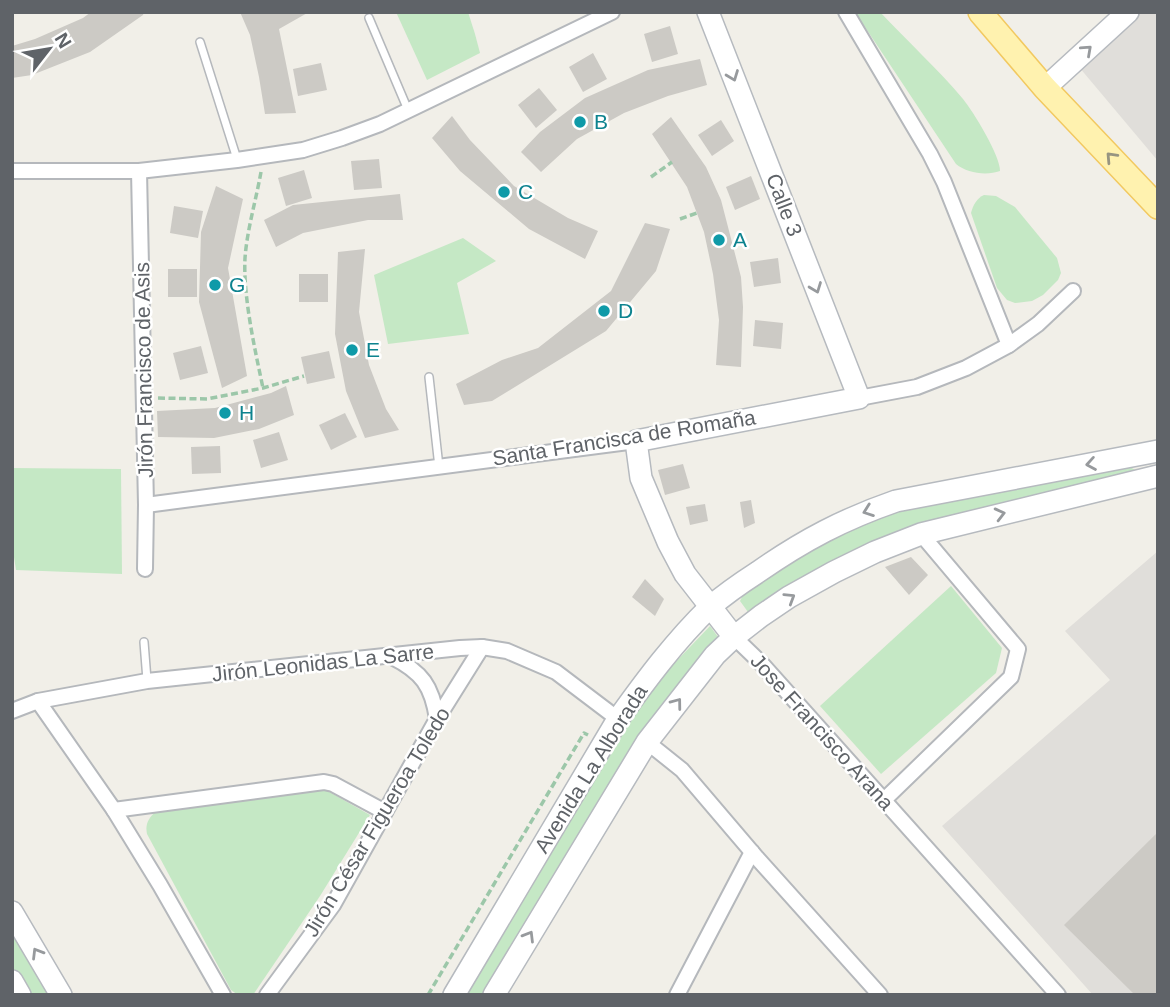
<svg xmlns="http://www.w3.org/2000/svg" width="1170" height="1007" viewBox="0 0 1170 1007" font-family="Helvetica,sans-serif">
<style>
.industrial{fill:#e0deda}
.green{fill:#c5e8c5}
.building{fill:#cccac5}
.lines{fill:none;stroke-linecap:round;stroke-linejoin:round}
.lane-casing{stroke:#b5b8bc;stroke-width:10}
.street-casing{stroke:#b5b8bc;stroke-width:18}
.secondary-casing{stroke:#b6babf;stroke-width:24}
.primary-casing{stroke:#f2c960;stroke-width:26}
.path{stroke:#9cc7a9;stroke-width:3.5;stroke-dasharray:7 3.5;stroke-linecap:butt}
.lane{stroke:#fff;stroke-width:7}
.street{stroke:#fff;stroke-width:14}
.secondary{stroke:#fff;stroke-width:21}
.primary{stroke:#fff2af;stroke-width:23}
.oneway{stroke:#979a9d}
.oneway2{stroke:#979581}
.culture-dot{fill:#0f9aa8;stroke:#fff;stroke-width:2.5}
.labels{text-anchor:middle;stroke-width:5;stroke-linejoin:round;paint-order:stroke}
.culture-label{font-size:21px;fill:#0d838f;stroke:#fff;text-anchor:start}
.street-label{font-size:21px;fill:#5f6368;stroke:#fff}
</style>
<rect width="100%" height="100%" fill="#f1efe8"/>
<g class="industrial">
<polygon points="1133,12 1158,12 1158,161 1074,61"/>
<polygon points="1158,551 1158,995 1093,995 942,826 1110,680 1065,631"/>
</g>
<g class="green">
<polygon points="396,12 468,12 475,34 480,53 427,80"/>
<path d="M855,12H880C907,41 938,69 963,99C973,111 1001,157 1000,171C986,176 967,173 956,164Z"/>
<path d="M984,195L996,196L1015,207L1057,258L1061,273L1058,280L1043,295L1032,301L1015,303L1007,300L997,288L971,213C973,205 977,198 984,195Z"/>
<polygon points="463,238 496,261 457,283 469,334 388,344 374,275"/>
<polygon points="1130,467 1137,471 978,509 763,608 748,612 740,601 747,587 854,525 904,507"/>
<polygon points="12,468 121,469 122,574 16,570 12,544"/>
<polygon points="951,586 1002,648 996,673 881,774 820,706"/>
<polygon points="710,626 726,648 650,728 484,995 461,995 618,734 646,693"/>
<path d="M326,790L370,815L320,896L253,995H238L231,990L147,834C145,824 148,819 156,811Z"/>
<polygon points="12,930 49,995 25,995 12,971"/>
</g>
<g class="building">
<polygon points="91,12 144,12 143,15 90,52 32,75 12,78 12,46 35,39 83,18"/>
<polygon points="240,12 309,12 279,29 296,113 265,114 259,77 250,35"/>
<polygon points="670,26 678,54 652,62 644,34"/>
<polygon points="593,53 607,79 583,92 569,67"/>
<polygon points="700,59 707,85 668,96 624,113 577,139 541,172 521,152 540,132 585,98 648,70"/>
<polygon points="321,63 327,90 298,96 293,69"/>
<polygon points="539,88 557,110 536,128 518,105"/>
<polygon points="452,116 470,140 514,186 568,218 598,231 585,259 529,229 460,171 432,138"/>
<polygon points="671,117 706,167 721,200 741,277 743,307 741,367 716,365 719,320 713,274 704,232 687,187 652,134"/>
<polygon points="721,120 734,141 712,156 698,135"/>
<polygon points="379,159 382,188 354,190 351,161"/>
<polygon points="304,170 312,198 286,206 278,178"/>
<polygon points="751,176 760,199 735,210 726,187"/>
<polygon points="216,186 243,199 228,268 247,376 222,388 199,302 201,232"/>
<polygon points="400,194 403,220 368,220 303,233 276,247 264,220 293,205"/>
<polygon points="174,206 203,211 198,238 170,233"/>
<polygon points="645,223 670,229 656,271 606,331 492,401 464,405 456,384 502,360 538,348 611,291"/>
<polygon points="365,249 359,312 369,365 386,409 399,430 365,438 346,391 335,334 338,252"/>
<polygon points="778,258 781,283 754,287 750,262"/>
<rect x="168" y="269" width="29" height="28"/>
<rect x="299" y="274" width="29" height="28"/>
<polygon points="755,320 783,323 781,349 753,346"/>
<polygon points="201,346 208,373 180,380 173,353"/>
<polygon points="329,351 335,378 307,384 301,357"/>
<polygon points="286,386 294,415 259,429 214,438 158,437 157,411 215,408 271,393"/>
<polygon points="345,413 357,437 331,450 319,425"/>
<polygon points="279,432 288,460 261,468 253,440"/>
<polygon points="220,446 221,473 192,474 191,447"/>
<polygon points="683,464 690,488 665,495 658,470"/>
<polygon points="751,500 755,523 744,528 740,502"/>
<polygon points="705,504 708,521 690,525 686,507"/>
<polygon points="911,557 928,575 909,595 885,567"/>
<polygon points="645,579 664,599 655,616 632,597"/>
<polygon points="1158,832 1158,995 1135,995 1064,925"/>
</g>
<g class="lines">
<defs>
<g id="lane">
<polyline points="369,18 408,110"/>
<polyline points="200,42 237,159"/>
<polyline points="429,377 439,467"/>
<polyline points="144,642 147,680"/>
</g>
<g id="street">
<polyline points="846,12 930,154 944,182 1009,345"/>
<polyline points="12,171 139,171 237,160 303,150 342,138 380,124 612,12"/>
<polyline points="139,171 146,505 145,569"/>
<polyline points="859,398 917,387 966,368 1009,345 1038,324 1073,291"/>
<polyline points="146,505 636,441"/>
<polyline points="734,637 761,663 1058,995"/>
<path d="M392,657C422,672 432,686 437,719"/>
<polyline points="38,701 114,810 160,885 223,995"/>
<polyline points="12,711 38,701 147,681 460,648 482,647 507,651 556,672 618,719"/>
<polyline points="647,742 682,770 757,858 880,995"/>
<polyline points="884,800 1011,677 1018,649 921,534"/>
<polyline points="114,810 324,782 333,784 385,812"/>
<polyline points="267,995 333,905 437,719 482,647"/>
<polyline points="677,995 752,852"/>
</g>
<g id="secondary">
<polyline points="708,12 859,398 636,441 641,478 668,542 685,574 734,637"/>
<polyline points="1045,88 1128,12"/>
<polyline points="12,912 61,995"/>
<polyline points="12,981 20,995"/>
<path d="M454,995L618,719C646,680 675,641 710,607C725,594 741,583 758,572C804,540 844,519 896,501L1158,451"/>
<polyline points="494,995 647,742 715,655 734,637 761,616 789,597 834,572 875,552 921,534 1158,476"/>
</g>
<polyline id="primary" points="980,12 1045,88 1158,207"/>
</defs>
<use href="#lane" class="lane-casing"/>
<use href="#street" class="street-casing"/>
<use href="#secondary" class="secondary-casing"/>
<use href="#primary" class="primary-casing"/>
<g class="path">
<path d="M261,172C256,200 247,230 245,258C243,297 255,350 263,388"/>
<polyline points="651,177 672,162"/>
<polyline points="680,219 697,213"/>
<polyline points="158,398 207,399 263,388 304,376"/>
<polyline points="428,995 584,733 588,735"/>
</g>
<use href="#lane" class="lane"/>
<use href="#street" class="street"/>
<use href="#secondary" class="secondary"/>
<use href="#primary" class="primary"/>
</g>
<defs><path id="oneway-chevron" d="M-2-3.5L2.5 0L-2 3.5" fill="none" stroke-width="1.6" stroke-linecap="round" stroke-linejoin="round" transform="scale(1.75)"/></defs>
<g class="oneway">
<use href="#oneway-chevron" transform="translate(1087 50) rotate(-42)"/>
<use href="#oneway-chevron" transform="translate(733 76) rotate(69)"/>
<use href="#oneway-chevron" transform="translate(816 288) rotate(69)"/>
<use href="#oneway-chevron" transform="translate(1091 464) rotate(170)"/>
<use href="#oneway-chevron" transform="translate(868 511) rotate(160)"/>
<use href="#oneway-chevron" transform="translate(1000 514) rotate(-14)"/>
<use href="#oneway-chevron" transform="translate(790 598) rotate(-32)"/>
<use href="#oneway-chevron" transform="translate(677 703) rotate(-53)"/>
<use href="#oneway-chevron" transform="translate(529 936) rotate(-59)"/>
<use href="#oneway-chevron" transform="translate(37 953) rotate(-121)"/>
</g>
<use class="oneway2" href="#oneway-chevron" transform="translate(1111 157) rotate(-133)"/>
<g class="culture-dot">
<circle cx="580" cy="122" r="7"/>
<circle cx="504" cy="192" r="7"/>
<circle cx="719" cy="240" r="7"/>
<circle cx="215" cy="285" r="7"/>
<circle cx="604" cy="311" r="7"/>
<circle cx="352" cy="350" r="7"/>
<circle cx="225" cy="413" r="7"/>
</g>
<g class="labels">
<g class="culture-label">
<text x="594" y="129">B</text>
<text x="518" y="199">C</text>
<text x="733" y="247">A</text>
<text x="229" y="292">G</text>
<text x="618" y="318">D</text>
<text x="366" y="357">E</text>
<text x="239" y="420">H</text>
</g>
<g class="street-label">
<text transform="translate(784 205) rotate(69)" y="7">Calle 3</text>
<text transform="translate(144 370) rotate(-91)" y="7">Jirón Francisco de Asis</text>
<text transform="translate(624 438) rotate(-9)" y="7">Santa Francisca de Romaña</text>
<text transform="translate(323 663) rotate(-6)" y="7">Jirón Leonidas La Sarre</text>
<text transform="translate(822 732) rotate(48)" y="7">Jose Francisco Arana</text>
<text transform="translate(591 769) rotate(-58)" y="7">Avenida La Alborada</text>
<text transform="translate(377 822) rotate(-59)" y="7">Jirón César Figueroa Toledo</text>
</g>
</g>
<rect width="1170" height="1007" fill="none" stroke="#5f6368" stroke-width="28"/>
<g transform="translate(49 49) rotate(59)" stroke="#ffffff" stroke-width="5" paint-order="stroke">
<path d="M0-5L12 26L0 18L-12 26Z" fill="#5f6368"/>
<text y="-10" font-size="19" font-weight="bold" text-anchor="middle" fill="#5f6368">N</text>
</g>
</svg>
